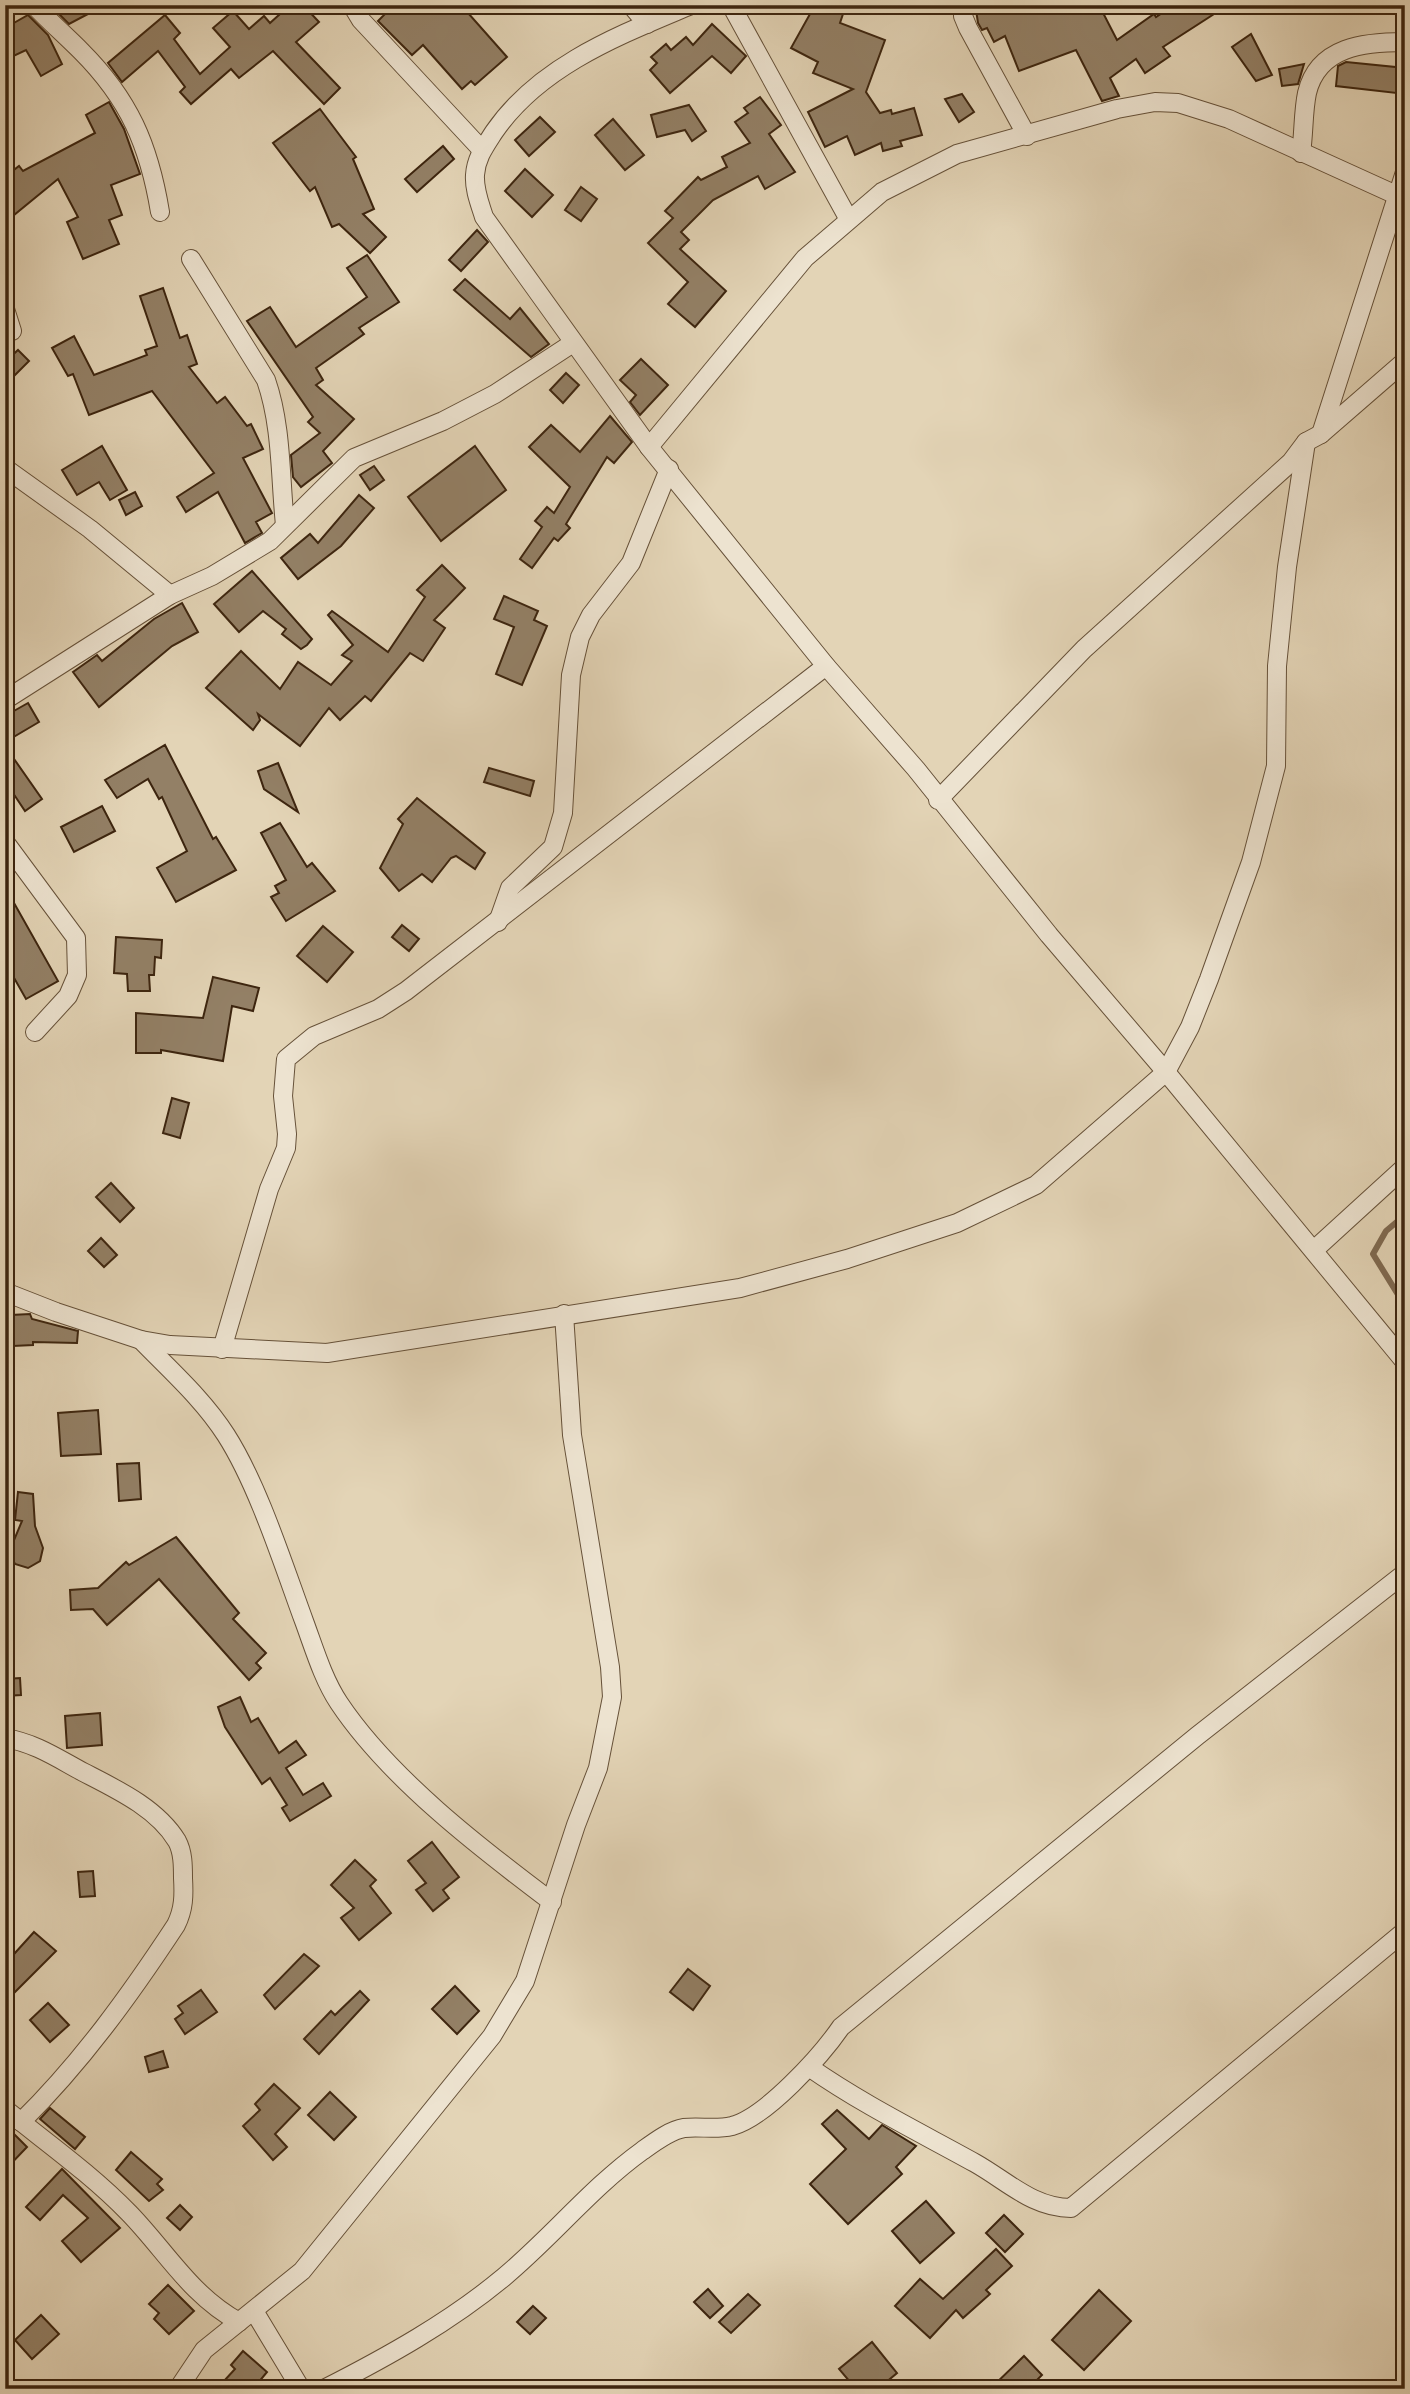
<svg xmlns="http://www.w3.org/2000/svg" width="1410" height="2394" viewBox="0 0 1410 2394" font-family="'IM FELL DW Pica',serif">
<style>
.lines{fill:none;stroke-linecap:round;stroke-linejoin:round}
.stream{stroke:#7f6a51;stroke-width:6}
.building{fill:#938066;stroke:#3d250f;stroke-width:2}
.street-casing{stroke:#665139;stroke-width:20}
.street{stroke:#ede3d0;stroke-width:18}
</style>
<rect width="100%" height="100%" fill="#e3d4b6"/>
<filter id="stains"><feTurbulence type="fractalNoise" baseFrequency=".00286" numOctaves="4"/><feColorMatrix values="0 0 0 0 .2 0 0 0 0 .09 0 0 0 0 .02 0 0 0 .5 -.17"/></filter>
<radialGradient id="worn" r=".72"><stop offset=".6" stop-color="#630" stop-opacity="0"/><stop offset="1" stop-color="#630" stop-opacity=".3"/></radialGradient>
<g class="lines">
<polyline class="stream" points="1405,1215 1386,1231 1373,1254 1405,1306"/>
</g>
<g class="building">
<polygon points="50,5 105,5 69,24"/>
<polygon points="290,5 303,5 319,22 296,42 340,88 324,104 273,51 239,78 231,69 191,104 180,92 185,87 158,51 122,82 108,63 165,15 180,33 174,39 200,74 230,47 213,28 233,11 249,29 264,16 270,23"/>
<polygon points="374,5 461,5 507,57 475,85 471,81 462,89 423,45 412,55 378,21 384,15"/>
<polygon points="815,5 846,5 840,23 885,40 866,92 880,113 891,110 892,114 914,108 922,135 900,141 902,146 883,151 881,143 855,155 847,136 825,147 808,112 853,89 813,73 818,62 791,48"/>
<polygon points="984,5 1099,5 1117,40 1154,14 1156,17 1174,5 1228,5 1163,47 1170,56 1145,73 1136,59 1110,78 1119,96 1102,101 1076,50 1019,71 1005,36 994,42 987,28 982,30 978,23 976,10"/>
<polygon points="28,15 48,35 62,64 41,76 26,50 5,60 5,28"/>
<polygon points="712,24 746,56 731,73 712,56 670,93 650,70 657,63 651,57 666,44 671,50 686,37 693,45"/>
<polygon points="1251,34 1272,75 1256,81 1232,47"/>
<polygon points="1346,62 1405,68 1405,94 1336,86 1338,66"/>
<polygon points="1304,64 1298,84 1282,86 1279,69"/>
<polygon points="962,94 974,112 959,122 945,99"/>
<polygon points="760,97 781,125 769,134 795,172 765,189 758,176 713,200 681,232 689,240 680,249 726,291 695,327 668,304 688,282 648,243 673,218 665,211 698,177 701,180 727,167 722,157 750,143 735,122 748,113 744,108"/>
<polygon points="109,102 124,129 140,174 111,185 122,215 109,220 119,244 83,259 67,222 78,217 58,179 14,215 5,204 5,177 19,166 23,171 95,133 86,115"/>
<polygon points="689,105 706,131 692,141 685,130 657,137 651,115"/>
<polygon points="320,109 356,157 353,159 374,209 363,214 386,237 370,253 339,224 332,227 315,187 310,191 273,143"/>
<polygon points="540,117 555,132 529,156 515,140"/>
<polygon points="613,119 644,155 625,170 595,135"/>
<polygon points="443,146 454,159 417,192 405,179"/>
<polygon points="525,169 553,195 532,217 505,191"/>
<polygon points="581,187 597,199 581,221 565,210"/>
<polygon points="477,230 488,242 461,271 449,260"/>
<polygon points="367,255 399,302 359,328 364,334 316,368 323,380 316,385 354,419 323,451 332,463 301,487 293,477 291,455 320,433 308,422 313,417 247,321 270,307 296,347 367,297 347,268"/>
<polygon points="465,279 510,319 520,308 549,344 531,357 454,290"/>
<polygon points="163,288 180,338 187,335 197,364 189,367 217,403 225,397 247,426 251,424 263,449 243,458 272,513 256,522 262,533 245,543 218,492 186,512 177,497 214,473 152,391 89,415 73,374 68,376 52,348 74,336 94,375 147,355 145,350 157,346 140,296"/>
<polygon points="18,350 29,361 5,385 5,362"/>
<polygon points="641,359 668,385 640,415 630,402 636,395 620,380"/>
<polygon points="566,373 579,385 563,403 550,390"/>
<polygon points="610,416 632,442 614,463 607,457 566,524 570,528 558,541 554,538 532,568 520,559 542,527 535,521 547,507 554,513 570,487 529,447 551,425 580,452"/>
<polygon points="102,446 127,490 110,500 99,482 77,495 62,470"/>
<polygon points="475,446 506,490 441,541 408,497"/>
<polygon points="374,466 384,480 370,490 360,475"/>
<polygon points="135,492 142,506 126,515 119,500"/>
<polygon points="359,495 374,508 341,546 298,579 281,558 310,534 318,543"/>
<polygon points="442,565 465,588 434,620 445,628 423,661 410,653 371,701 365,696 340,720 329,708 300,746 258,714 260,720 253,730 206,688 241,651 280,689 298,662 331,685 352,661 342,655 353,645 328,615 332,611 388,652 425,597 417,590"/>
<polygon points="252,571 312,639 307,645 301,649 282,634 286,629 263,611 239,632 214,604"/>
<polygon points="504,596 538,611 534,620 547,626 522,685 496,674 514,627 494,619"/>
<polygon points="182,603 198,632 172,646 99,707 73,672 97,655 102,661 154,619"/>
<polygon points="28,703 39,722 5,742 5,716"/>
<polygon points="165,745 213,839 216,837 236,870 176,902 157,868 187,851 162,797 159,799 148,779 117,798 105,780"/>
<polygon points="5,746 42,799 25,811 13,793 5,798"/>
<polygon points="278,763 298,812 264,789 258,771"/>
<polygon points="489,768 534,781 530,796 484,782"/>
<polygon points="417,798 485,853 475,869 456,856 451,858 432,882 422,874 399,891 380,868 403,824 398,819"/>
<polygon points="102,806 115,831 74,852 61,827"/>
<polygon points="280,823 307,867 312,863 335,891 286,921 271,897 279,893 275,886 286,880 261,833"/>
<polygon points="5,887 58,981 26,999 5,962"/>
<polygon points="402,925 419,939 409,951 392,937"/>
<polygon points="323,926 353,952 327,982 297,956"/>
<polygon points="116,937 162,940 161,958 155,957 154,975 149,975 150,991 128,991 127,974 114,973"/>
<polygon points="213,977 259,988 253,1011 232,1006 223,1061 161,1050 161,1053 136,1053 136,1013 203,1018"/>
<polygon points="172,1098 189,1103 180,1138 163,1133"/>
<polygon points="111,1183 134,1208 120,1222 96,1197"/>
<polygon points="101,1238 117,1255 104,1267 88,1251"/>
<polygon points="30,1314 32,1319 78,1331 77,1343 33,1342 33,1345 13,1346 11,1315"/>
<polygon points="98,1410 101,1454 61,1456 58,1413"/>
<polygon points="139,1463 141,1499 119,1501 117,1464"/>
<polygon points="18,1492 33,1494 35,1526 43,1548 40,1561 28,1568 15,1564 9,1552 22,1521 15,1520"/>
<polygon points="176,1537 239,1613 233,1619 266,1653 256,1663 261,1668 249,1680 159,1579 107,1625 93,1609 71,1610 70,1590 98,1588 126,1562 129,1565"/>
<polygon points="20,1678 21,1695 5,1696 5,1679"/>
<polygon points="240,1697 251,1722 258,1718 279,1753 296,1741 306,1755 286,1768 303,1795 323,1783 331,1796 290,1821 282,1808 287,1805 270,1778 262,1784 225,1727 218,1707"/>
<polygon points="100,1713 102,1745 67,1748 65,1716"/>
<polygon points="432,1842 459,1877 443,1890 449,1898 433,1911 416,1890 426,1883 408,1861"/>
<polygon points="355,1860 376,1880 370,1886 391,1913 359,1940 341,1918 354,1908 331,1885"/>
<polygon points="93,1871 95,1896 80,1897 78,1872"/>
<polygon points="34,1932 56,1951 5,2002 5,1964"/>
<polygon points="304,1954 319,1966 275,2009 264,1995"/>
<polygon points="688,1969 710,1986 693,2010 670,1992"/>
<polygon points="455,1986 479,2011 457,2034 432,2009"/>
<polygon points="201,1990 217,2012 185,2034 175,2019 183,2013 178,2006"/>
<polygon points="360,1991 369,2000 319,2054 304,2039 331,2011 335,2015"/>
<polygon points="48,2003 69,2025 50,2042 30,2020"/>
<polygon points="163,2051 168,2067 149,2072 145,2057"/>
<polygon points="274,2084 300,2108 275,2134 287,2147 273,2160 243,2126 260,2110 255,2104"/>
<polygon points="330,2092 356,2117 334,2140 308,2115"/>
<polygon points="50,2108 85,2137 75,2149 40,2119"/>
<polygon points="837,2110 869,2139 882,2125 916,2146 896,2167 902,2174 848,2224 810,2184 846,2149 822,2124"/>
<polygon points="5,2125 27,2147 5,2170"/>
<polygon points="131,2152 162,2179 157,2184 163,2190 149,2201 116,2170"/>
<polygon points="62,2169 120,2228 81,2262 62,2241 88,2218 63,2195 40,2220 26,2207"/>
<polygon points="926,2201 954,2233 920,2263 892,2231"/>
<polygon points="180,2205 192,2217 180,2230 167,2218"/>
<polygon points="1004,2215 1023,2234 1005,2252 986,2233"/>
<polygon points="996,2249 1012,2266 986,2290 990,2294 963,2318 956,2310 930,2338 895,2306 920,2279 943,2299"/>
<polygon points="168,2285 194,2311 169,2334 154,2319 159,2313 149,2304"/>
<polygon points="708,2289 723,2306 710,2318 694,2302"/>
<polygon points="1099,2290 1131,2321 1084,2370 1052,2340"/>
<polygon points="748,2294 760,2305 731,2333 719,2322"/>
<polygon points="533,2306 546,2318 530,2334 517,2322"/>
<polygon points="41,2315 59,2334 32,2359 15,2340"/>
<polygon points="872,2342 897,2373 878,2389 856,2389 839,2369"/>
<polygon points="243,2351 267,2372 253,2389 233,2389 224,2381 235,2369 231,2365"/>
<polygon points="1024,2356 1042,2375 1028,2389 990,2389"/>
</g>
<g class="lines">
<defs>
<g id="street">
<path d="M34,5C49,21 65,35 81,51C129,99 149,145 160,212"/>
<polyline points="352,5 361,20 482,150"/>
<polyline points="631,5 647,24"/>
<path d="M691,5C620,35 540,65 494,132C485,146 476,158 475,175C474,190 480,204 484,217L649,447L826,666L916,769L1049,935L1166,1072L1405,1362"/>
<polyline points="731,5 848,218"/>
<polyline points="965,5 963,16 968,28 1027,136"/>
<path d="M1301,153C1304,133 1303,112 1307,93C1318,46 1365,42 1405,42"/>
<path d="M191,259L266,380C282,426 280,477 285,525"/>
<polyline points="5,309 12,331"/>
<polyline points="1321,434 1405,172"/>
<polyline points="649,447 805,258 882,192 957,154 1117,109 1155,102 1178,103 1229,119 1405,199"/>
<polyline points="5,468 90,529 170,595"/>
<polyline points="5,700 170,595 212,576 270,541 354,458 443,421 495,394 573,343"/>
<polyline points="938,800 1084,649 1291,462 1306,442 1321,434 1405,361"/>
<polyline points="5,842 76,938 77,975 68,996 35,1032"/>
<polyline points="498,922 510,888 553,847 563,813 571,675 580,637 591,615 631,563 669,469"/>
<polyline points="1314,1250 1405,1167"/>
<polyline points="5,1292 56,1312 141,1340 170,1345 327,1353 740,1288 847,1259 957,1223 1036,1185 1166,1072 1190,1027 1209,979 1251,862 1276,766 1277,666 1287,567 1306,442"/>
<path d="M141,1340C170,1370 203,1399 226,1435C258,1485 283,1564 304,1621C314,1648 323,1679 339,1703C389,1778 480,1848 552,1902"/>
<polyline points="222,1349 269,1189 286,1148 287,1134 283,1096 286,1059 314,1036 378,1009 406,991 826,666"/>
<path d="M5,1738C35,1743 57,1758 83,1772C116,1789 157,1808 177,1841C183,1852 183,1866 183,1878C184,1895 184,1909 176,1925C130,1995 81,2063 21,2122"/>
<path d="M809,2067C862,2104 919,2132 975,2163C1007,2181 1033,2208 1071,2208L1405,1931"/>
<path d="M5,2109C47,2143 91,2174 129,2213C166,2251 190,2295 239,2322"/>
<polyline points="254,2311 301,2389"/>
<polyline points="178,2389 204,2350 302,2271 492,2036 525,1981 576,1825 598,1768 612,1697 610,1667 572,1435 564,1314"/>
<path d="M324,2389C387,2357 450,2322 504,2277C552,2237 592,2187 642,2151C653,2143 670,2130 684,2128C700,2126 715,2130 732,2126C766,2117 821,2056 841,2027L1197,1736L1405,1573"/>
</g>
</defs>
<use href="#street" class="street-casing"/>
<use href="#street" class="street"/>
</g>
<rect width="1410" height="2394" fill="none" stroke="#e3d4b6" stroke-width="28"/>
<rect x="7" y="7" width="1396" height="2380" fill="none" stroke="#3d250f" stroke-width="3.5"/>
<rect x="14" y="14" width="1382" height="2366" fill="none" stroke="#3d250f" stroke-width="2"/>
<rect width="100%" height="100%" filter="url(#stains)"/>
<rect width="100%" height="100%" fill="url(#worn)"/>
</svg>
